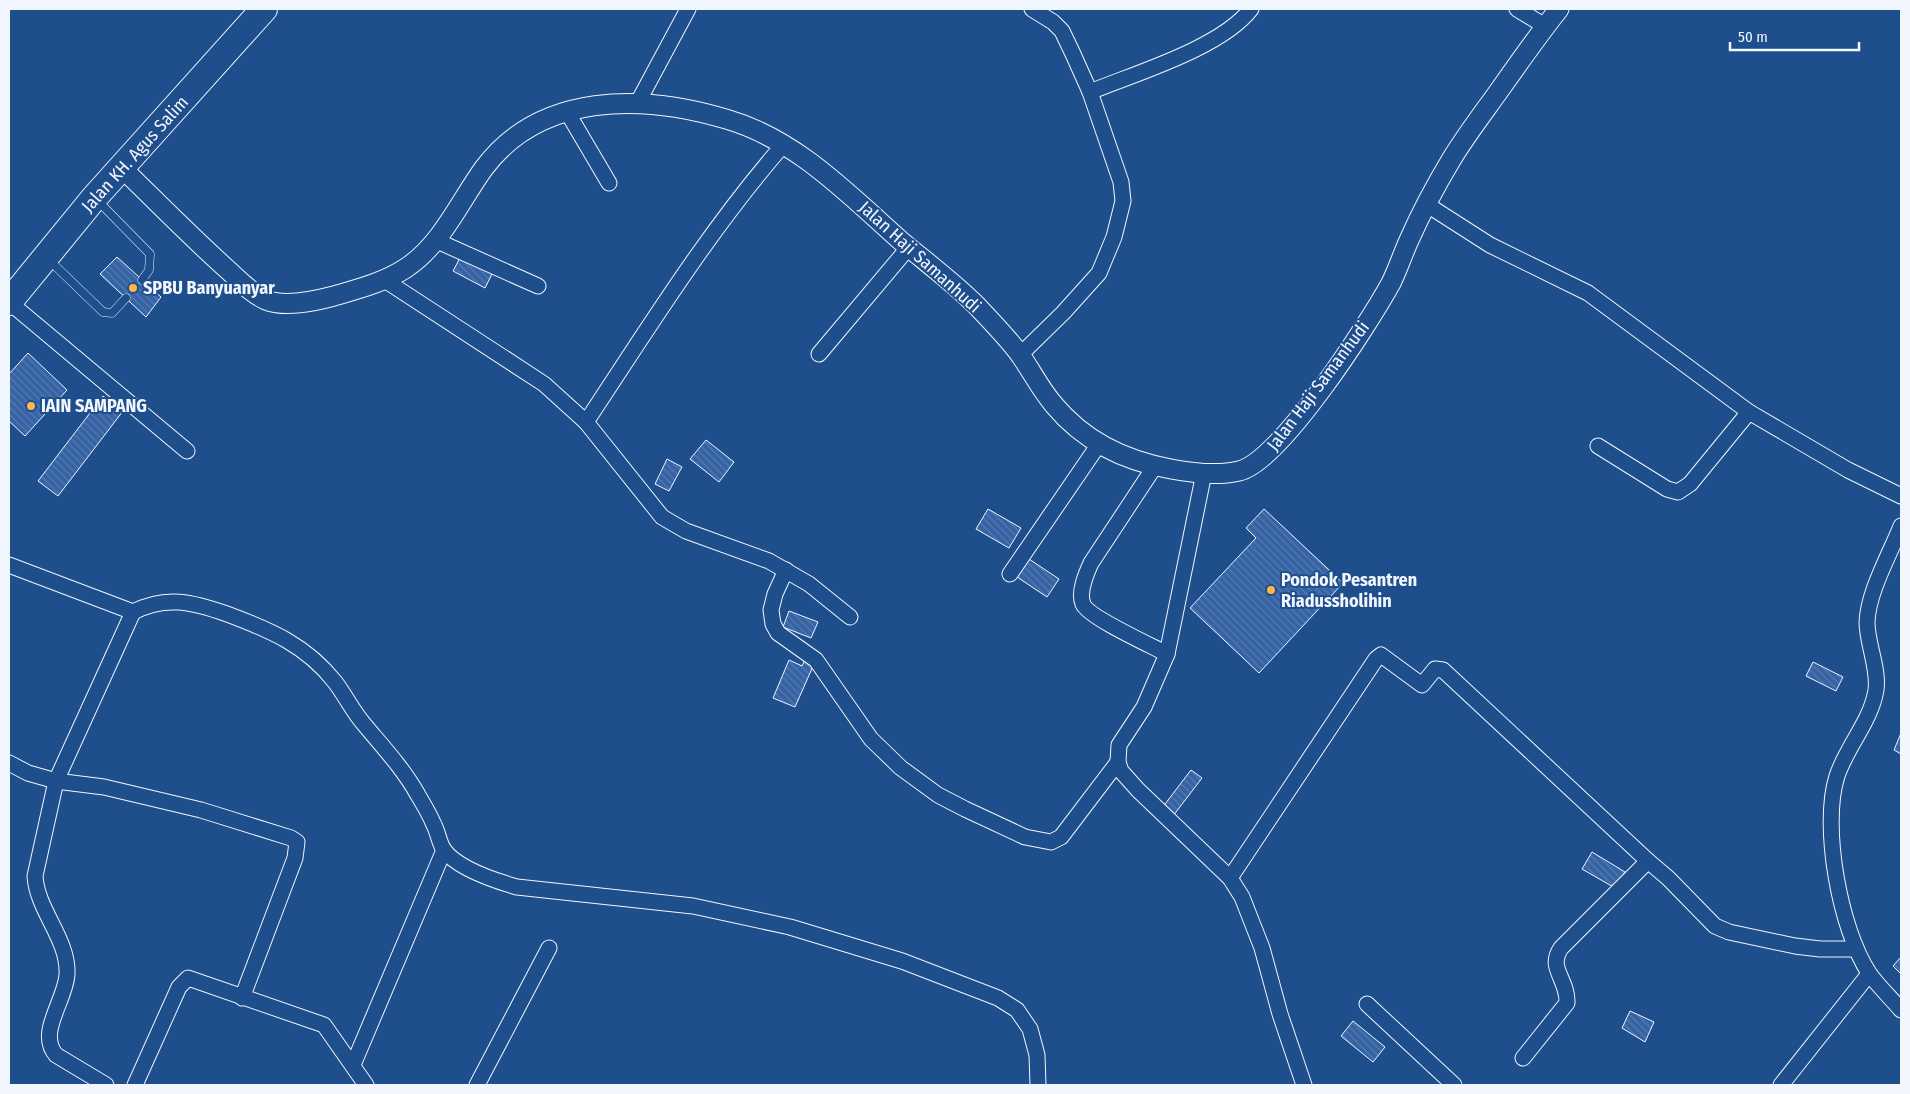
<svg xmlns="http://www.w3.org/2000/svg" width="1910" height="1094" viewBox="0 0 1910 1094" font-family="'Fira Sans Condensed',sans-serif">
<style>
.building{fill:url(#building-back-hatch);stroke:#f2f6ff}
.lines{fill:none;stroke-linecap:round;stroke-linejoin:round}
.service-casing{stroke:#f2f6ff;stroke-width:9}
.minor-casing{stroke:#f2f6ff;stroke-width:17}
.tertiary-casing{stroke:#f2f6ff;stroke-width:21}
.trunk-casing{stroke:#f2f6ff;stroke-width:28}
.service{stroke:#1f4e8c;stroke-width:8}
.minor{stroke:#1f4e8c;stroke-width:15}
.tertiary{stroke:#1f4e8c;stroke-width:19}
.trunk{stroke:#1f4e8c;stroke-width:26}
.poi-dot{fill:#ffb74d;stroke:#1f4e8c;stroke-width:2}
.labels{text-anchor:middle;stroke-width:4;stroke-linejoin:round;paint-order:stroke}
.street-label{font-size:18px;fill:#f2f6ff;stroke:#1f4e8c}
.poi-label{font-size:18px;font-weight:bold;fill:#f2f6ff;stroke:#1f4e8c;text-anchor:start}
</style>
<defs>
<pattern id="building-back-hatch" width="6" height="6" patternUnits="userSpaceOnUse" patternTransform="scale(1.25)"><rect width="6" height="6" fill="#3563a3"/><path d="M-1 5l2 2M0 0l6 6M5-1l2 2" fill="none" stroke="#537ab1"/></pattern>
</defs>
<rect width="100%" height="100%" fill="#1f4e8c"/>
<g class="building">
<polygon points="462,254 494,270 485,288 453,271"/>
<polygon points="117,257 161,297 146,317 100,274"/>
<polygon points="28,353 67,390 25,436 9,421 9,374"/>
<polygon points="103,396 123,411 58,496 38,481"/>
<polygon points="706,440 734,462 719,482 690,459"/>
<polygon points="667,459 682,467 669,491 655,484"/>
<polygon points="988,509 1021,528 1009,548 976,529"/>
<polygon points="1264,509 1343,583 1259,673 1190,608 1256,538 1246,528"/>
<polygon points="1029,559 1059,579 1047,597 1017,577"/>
<polygon points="789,611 818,622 811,638 783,627"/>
<polygon points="789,660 802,666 805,660 814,664 795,707 773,698"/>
<polygon points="1813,662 1843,677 1836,691 1806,676"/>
<polygon points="1901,733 1901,754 1894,750"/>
<polygon points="1191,770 1202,778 1173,816 1162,808"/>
<polygon points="1592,852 1625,872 1615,888 1582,869"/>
<polygon points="1901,957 1901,974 1893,966"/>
<polygon points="1630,1011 1654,1022 1645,1042 1622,1028"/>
<polygon points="1353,1021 1385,1047 1373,1062 1341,1036"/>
</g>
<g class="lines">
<defs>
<g id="service">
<polyline points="98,201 150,254 149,270 142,280"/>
<polyline points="48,259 103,312 112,313 126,298"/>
</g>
<g id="minor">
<polyline points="1517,9 1545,26"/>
<path d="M1090,92C1136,73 1221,48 1251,9"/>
<polyline points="637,104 688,9"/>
<polyline points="566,110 609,183"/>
<polyline points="1426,204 1490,245 1588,293 1749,412 1848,470 1901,496"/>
<polyline points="435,240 538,286"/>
<polyline points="383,279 544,384 586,422 662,517 686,531 769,561 809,584 850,617"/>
<polyline points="9,302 187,451"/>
<polyline points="819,354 909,247"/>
<polyline points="1020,355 1063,313 1099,273 1114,237 1123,201 1121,182 1090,92 1073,54 1062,31 1053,22 1032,9"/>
<path d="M586,422C649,327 709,230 784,144"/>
<polyline points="1598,446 1667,489 1678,492 1690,484 1749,412"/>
<path d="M1155,466L1091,563C1086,574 1078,592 1083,604C1088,617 1152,646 1167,654"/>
<polyline points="1204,473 1167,654 1144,707 1119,745 1118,762 1121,771 1138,790 1230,878 1242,897 1262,948 1280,1014 1304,1085"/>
<path d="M1901,526C1890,554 1868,592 1867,622C1867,644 1879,668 1876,690C1871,721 1847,746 1837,776C1821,826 1840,929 1869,973C1878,986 1891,998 1901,1010"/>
<path d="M9,565L133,612C166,595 193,602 227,614C270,630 306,645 335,682C345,695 352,710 363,723C382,746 403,768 418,795C424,805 430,815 434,825C438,832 439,843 444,850C458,869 496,881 517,887L693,906L790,927L902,961L998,998L1017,1010L1030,1029L1037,1055L1038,1085"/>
<polyline points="786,570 775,594 771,610 773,624 778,633 816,660 871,739 901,768 938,795 965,809 1025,837 1051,842 1061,837 1118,762"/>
<polyline points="1010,574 1099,444"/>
<polyline points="9,763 28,773 56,781 104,787 201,810 291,838 297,842 295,858 242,998"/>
<polyline points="1230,878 1376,659 1381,655 1422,685 1435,669 1443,670 1648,861 1668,878 1715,926 1729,932 1795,946 1820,949 1856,949"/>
<polyline points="1367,1004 1454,1085"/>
<path d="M1523,1058L1567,1003C1568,979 1547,968 1561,948L1648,861"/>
<polyline points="353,1065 444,850"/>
<path d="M106,1085L56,1055C37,1033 65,1001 67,975C69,939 37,911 35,876L56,781L133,612"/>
<polyline points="135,1085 179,987 188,978 324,1025 366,1085"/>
<polyline points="477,1085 549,948"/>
<polyline points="1781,1085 1869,974"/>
</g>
<path id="tertiary" d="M122,168C157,202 191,237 228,270C239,280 252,294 266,300C285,308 315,301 334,296C358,289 385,282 406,268C442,244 460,201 484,168C541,92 643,94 726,119C796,139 848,194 901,241C926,262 953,282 976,305C991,321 1008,338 1021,356C1032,372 1041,390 1054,405C1084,441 1125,461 1171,469C1192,473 1218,476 1239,471C1280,462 1369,323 1391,283C1398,269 1403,253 1410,238C1422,211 1436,185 1451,160C1466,135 1484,112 1501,88C1520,61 1539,34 1559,9"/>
<polyline id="trunk" points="9,302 94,198 264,9"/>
</defs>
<use href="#service" class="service-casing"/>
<use href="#minor" class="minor-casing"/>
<use href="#tertiary" class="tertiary-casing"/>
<use href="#trunk" class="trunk-casing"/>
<use href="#service" class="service"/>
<use href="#minor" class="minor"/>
<use href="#tertiary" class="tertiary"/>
<use href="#trunk" class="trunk"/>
</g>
<g class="poi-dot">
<circle cx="133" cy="288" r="5"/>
<circle cx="31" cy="406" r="5"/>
<circle cx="1271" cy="590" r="5"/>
</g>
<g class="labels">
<g class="street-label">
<text transform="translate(135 154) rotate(-48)" y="6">Jalan KH. Agus Salim</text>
<text transform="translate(920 257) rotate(42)" y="6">Jalan Haji Samanhudi</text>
<text transform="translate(1318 386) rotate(-53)" y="6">Jalan Haji Samanhudi</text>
</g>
<g class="poi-label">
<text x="143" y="294">SPBU Banyuanyar</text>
<text x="41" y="412">IAIN SAMPANG</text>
<text x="1281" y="586">Pondok Pesantren<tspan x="1281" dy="21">Riadussholihin</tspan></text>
</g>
</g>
<rect width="1910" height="1094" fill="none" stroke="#f2f6ff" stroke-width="20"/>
<path d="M1730 42v8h129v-8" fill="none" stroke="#f2f6ff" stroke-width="2.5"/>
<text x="1738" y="42" font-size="15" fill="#f2f6ff" stroke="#1f4e8c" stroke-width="4" paint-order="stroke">50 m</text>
</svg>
